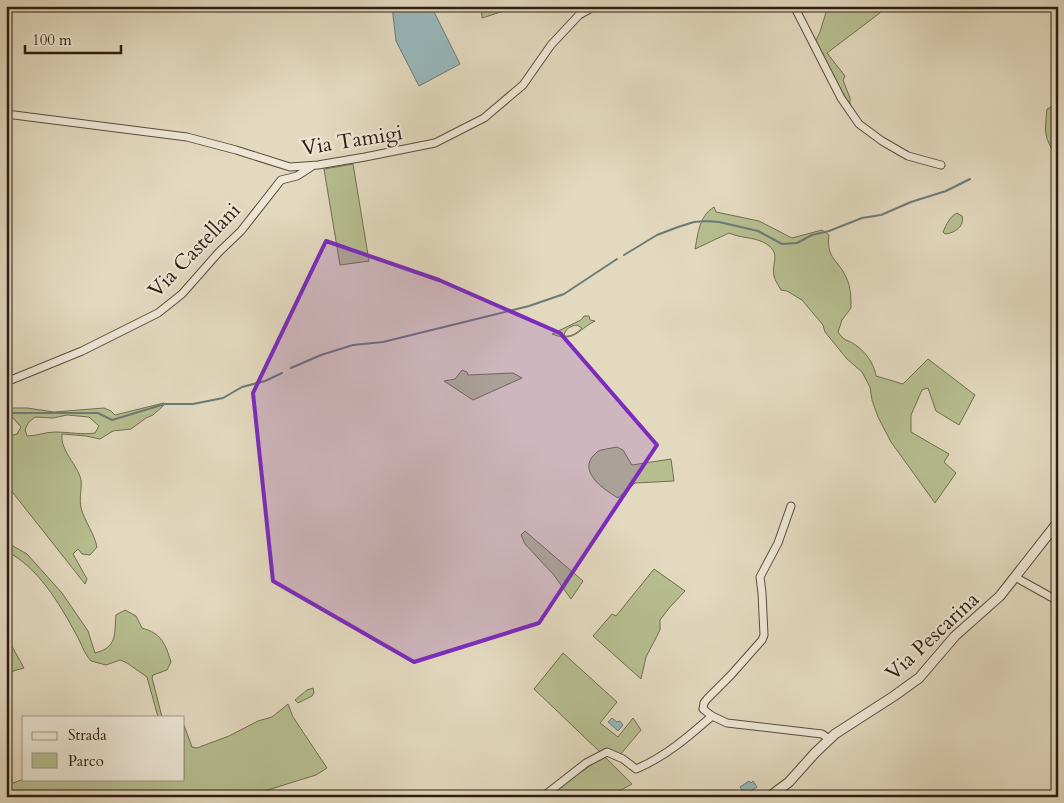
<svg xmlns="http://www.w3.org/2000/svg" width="1064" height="803" viewBox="0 0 1064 803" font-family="Cardo,serif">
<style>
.green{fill:#b6be90;stroke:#726e50;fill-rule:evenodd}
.water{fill:#98b8bb;stroke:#6e7a77}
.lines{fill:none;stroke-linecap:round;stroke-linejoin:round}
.stream{stroke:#6e7a77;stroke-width:2}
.minor-casing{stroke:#5c4c3c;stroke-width:9}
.tertiary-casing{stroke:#5c4c3c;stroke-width:11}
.minor{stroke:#ede6d5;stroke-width:7}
.tertiary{stroke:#ede6d5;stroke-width:9}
.marked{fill:#7b2cbf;fill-opacity:0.2;stroke:#7b2cbf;stroke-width:4;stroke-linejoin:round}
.labels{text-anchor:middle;stroke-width:4.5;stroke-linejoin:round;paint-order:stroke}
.street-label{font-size:21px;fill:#2f1d11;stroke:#ede6d5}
</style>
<rect width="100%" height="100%" fill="#e3d9bf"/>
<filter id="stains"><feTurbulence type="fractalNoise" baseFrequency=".004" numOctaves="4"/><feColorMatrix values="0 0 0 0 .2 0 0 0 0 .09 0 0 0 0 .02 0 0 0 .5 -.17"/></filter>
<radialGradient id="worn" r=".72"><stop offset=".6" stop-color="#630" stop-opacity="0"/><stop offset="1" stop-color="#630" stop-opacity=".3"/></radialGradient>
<g class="green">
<polygon points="481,6 506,6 507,10 482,18"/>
<polygon points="828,6 889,6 827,53 845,76 843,80 850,98 850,105 814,44 820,32"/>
<path d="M1058,104V171L1053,167V158L1055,154C1043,135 1045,131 1047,109Z"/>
<polygon points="353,164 369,261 340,265 324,169"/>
<path d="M714,207L716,212L759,221L792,238L822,230L829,235C826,259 838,259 846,277C851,287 851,297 851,308L842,320L838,332C844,341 846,339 854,344C865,351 874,363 876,376L903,384L928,359L975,395L959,425L936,411L928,388L922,390L911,415V432L949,454L944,462L956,473L935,503L891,442L878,417L872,400L870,387L862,372L847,359L825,332L823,325L802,300L787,291L781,290C779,286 775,281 774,276C771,261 783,253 763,242C752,237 740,238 729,233L695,249C698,234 699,216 714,207Z"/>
<path d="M957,213L962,216C965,226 955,233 945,234L943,232C946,225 950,216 957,213Z"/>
<path d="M584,316H589L590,320L595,321C577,330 575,343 552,334L581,320ZM577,325L582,328C577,333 571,337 564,336C565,329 570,326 577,325Z"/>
<polygon points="462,370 467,372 468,375 513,373 522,378 473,400 444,381 455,379"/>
<path d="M164,403L163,406L153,415L146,418L131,429L113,431L100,439L86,436L62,434C60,451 78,465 81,480C82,488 79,498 81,508C85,522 94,533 97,547L90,555L82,554L78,549L73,554L87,579L85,584L6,484V437L17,434L21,427L13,418L6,416V408H27L54,412L104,408L111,411L115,415ZM67,415L89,417L99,426L95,433C82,435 69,432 55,432C45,432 37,436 27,436L25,430L28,423L35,417L53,418Z"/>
<path d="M617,447L623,450L632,465L671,459L674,481L635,483L618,498C605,490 580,474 592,457C595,454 597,451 601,450C606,449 612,448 617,447Z"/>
<polygon points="525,531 583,581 571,599 553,574 525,544 521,535"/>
<path d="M6,542L27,554L62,593L88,631L95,653C118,647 114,634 116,615L125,610L136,616L142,628C162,634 165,643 171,662L167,670L153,675L152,678L162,717H158L147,677L127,663L120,660L106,665L91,661C84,653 81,643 76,634C59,603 38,567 6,551Z"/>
<polygon points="654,569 685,591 670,607 660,620 660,630 646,657 641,679 593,636 612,614 616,616"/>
<polygon points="6,637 9,641 24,668 6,673"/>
<polygon points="563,653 617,702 600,723 618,737 633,718 641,730 620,755 608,749 600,752 534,689"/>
<polygon points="313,688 314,693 312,696 298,703 295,700 307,690"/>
<polygon points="288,704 293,717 327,768 316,775 245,797 6,797 6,766 13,783 24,779 184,779 184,725 192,747 197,748 229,736 258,721 272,717"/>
<polygon points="604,756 632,784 608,797 549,797 548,795"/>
</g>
<g class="water">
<polygon points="392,6 431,6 460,64 419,86 396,41"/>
<polygon points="612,718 617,722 620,721 623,725 618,731 608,722"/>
<polygon points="749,781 751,783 753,781 757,787 745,795 740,787"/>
</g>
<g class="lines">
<g class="stream">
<polyline points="624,255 657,235 678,227 694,222 706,221 719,222 758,231 782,244 797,243 812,235 829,231 862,218 881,215 911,202 946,191 970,179"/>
<polyline points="291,368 321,355 353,345 383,342 529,306 564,294 617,259"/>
<polyline points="6,413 98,413 112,420 165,404 193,404 223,398 242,387 265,381 282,373"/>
</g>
<defs>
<g id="minor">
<polyline points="794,6 841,98 859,124 882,141 908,156 941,165"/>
<polyline points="6,114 187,137 236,150 290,167 318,165 365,157 435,143 484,118 523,85 551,45 579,15 595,6"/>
<polyline points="6,382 82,351 158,313 182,294 219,252 241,231 281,180 297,176 311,167"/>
<polyline points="791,506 778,543 760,577 762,593 764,635 762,640 731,675 707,699 704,703 703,709 712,716 727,723 822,734 829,739"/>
<polyline points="1015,577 1058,601"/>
<path d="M545,797V795L586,763L607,752L623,759L636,769C665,757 688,737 712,716"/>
</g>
<polyline id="tertiary" points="769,797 789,782 815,753 835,734 894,696 919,678 955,636 1000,596 1058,522"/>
</defs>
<use href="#minor" class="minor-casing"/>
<use href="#tertiary" class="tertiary-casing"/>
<use href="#minor" class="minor"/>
<use href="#tertiary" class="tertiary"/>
</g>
<path class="marked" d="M326,241L439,280L560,333L657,445L539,623L414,662L273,581L253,393Z"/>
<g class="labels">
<g class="street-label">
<text transform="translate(352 140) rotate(-9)" y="7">Via Tamigi</text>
<text transform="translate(194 250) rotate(-46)" y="7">Via Castellani</text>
<text transform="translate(932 636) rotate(-43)" y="7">Via Pescarina</text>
</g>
</g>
<rect width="1064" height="803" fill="none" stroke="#e3d9bf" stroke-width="25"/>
<rect x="8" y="8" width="1049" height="788" fill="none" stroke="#2f1d11" stroke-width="2.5"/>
<rect x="12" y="12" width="1039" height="778" fill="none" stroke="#2f1d11"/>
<rect x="22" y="716" width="162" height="65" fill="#ede6d5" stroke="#a19687"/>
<rect x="32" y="732" width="25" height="8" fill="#ede6d5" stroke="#a19687"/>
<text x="68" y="740" font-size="15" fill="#2f1d11">Strada</text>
<rect x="32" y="753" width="25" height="15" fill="#b6be90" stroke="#a19687"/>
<text x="68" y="766" font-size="15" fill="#2f1d11">Parco</text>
<path d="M25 45v8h96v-8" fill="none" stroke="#2f1d11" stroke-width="2.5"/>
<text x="32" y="45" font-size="15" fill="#2f1d11" stroke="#ede6d5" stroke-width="4" paint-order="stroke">100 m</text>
<rect width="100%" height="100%" filter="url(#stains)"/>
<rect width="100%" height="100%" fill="url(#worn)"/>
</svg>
